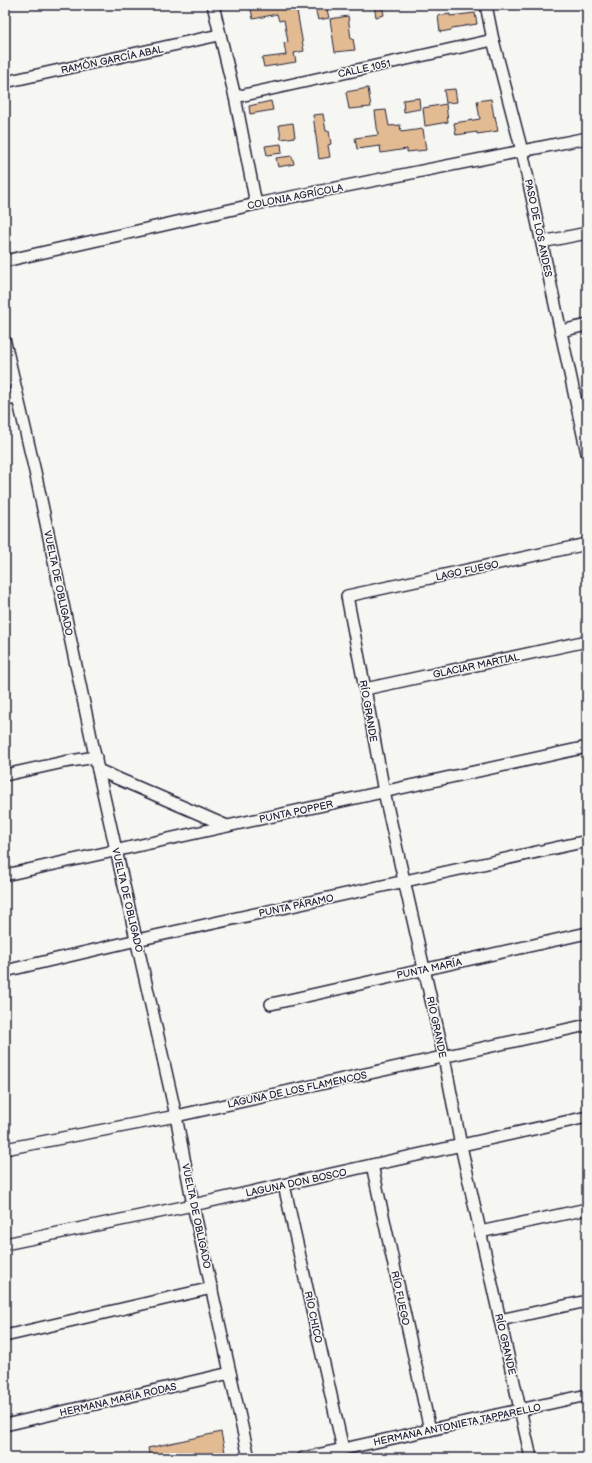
<svg xmlns="http://www.w3.org/2000/svg" width="592" height="1463" viewBox="0 0 592 1463" font-family="'Balsamiq Sans',sans-serif">
<style>
.building{fill:#e3bb93;stroke:#22223b}
.lines{fill:none;stroke-linecap:round;stroke-linejoin:round}
.minor-casing{stroke:#22223b;stroke-width:14}
.minor{stroke:#f6f6f2;stroke-width:11}
.labels{text-anchor:middle;stroke-width:3;stroke-linejoin:round;paint-order:stroke}
.street-label{font-size:10px;fill:#22223b;stroke:#f6f6f2}
</style>
<rect width="100%" height="100%" fill="#f6f6f2"/>
<filter id="ink" filterUnits="userSpaceOnUse"><feTurbulence type="fractalNoise" baseFrequency=".025" numOctaves="2"/><feDisplacementMap in="SourceGraphic" scale="8" xChannelSelector="R" yChannelSelector="G"/><feConvolveMatrix kernelMatrix="1 2 1 2 8 2 1 2 1" color-interpolation-filters="sRGB"/></filter>
<g filter="url(#ink)">
<g class="building">
<polygon points="250,5 296,5 304,51 294,53 296,62 264,67 262,58 286,55 284,43 288,42 284,20 279,21 277,14 253,19"/>
<polygon points="326,5 329,18 318,20 315,8"/>
<polygon points="374,5 382,5 384,15 376,17"/>
<polygon points="475,13 477,24 452,28 452,30 440,32 438,16 450,14 450,16"/>
<polygon points="348,16 351,39 353,39 355,50 335,52 330,19"/>
<polygon points="368,88 371,107 349,109 346,92"/>
<polygon points="455,89 457,102 446,103 444,90"/>
<polygon points="419,98 420,109 404,112 403,100"/>
<polygon points="491,99 494,117 495,116 498,131 477,134 477,132 456,135 454,123 480,119 477,101"/>
<polygon points="271,101 273,110 250,114 249,106"/>
<polygon points="446,104 448,122 425,126 423,108"/>
<polygon points="386,110 389,126 400,125 401,132 423,129 426,150 407,152 407,149 381,153 380,146 357,149 355,138 378,135 375,111"/>
<polygon points="323,114 326,131 329,131 331,144 328,145 330,157 319,159 313,115"/>
<polygon points="293,123 295,137 281,139 279,125"/>
<polygon points="281,144 282,153 267,155 265,146"/>
<polygon points="292,156 294,164 278,167 276,158"/>
<polygon points="221,1432 225,1452 197,1458 150,1458 148,1448"/>
</g>
<g class="lines">
<defs>
<g id="minor">
<polyline points="213,5 235,97 256,204"/>
<polyline points="486,5 493,40 522,151 587,453"/>
<polyline points="5,82 219,35"/>
<polyline points="235,97 493,40"/>
<polyline points="542,242 587,233"/>
<polyline points="5,261 256,204 587,138"/>
<polyline points="561,331 587,325"/>
<polyline points="5,342 36,476 98,770 176,1116 193,1205 249,1458"/>
<polyline points="5,400 17,398"/>
<polyline points="365,689 587,641"/>
<polyline points="98,770 227,826"/>
<polyline points="5,775 64,762 96,757"/>
<polyline points="5,875 587,747"/>
<polyline points="5,971 137,940 587,841"/>
<polyline points="271,1004 587,933"/>
<polyline points="5,1149 176,1116 587,1025"/>
<polyline points="372,1165 430,1430"/>
<polyline points="284,1185 343,1449"/>
<polyline points="480,1232 587,1209"/>
<polyline points="5,1244 193,1205 587,1117"/>
<polyline points="500,1320 587,1301"/>
<polyline points="5,1336 212,1288"/>
<polyline points="5,1425 230,1373"/>
<polyline points="303,1458 587,1395"/>
<polyline points="531,1458 461,1146 444,1057 384,792 365,689 347,596 587,544"/>
</g>
</defs>
<use href="#minor" class="minor-casing"/>
<use href="#minor" class="minor"/>
</g>
</g>
<g class="labels">
<g class="street-label">
<text transform="translate(112 59) rotate(-12)" y="4">RAMÓN GARCÍA ABAL</text>
<text transform="translate(364 68) rotate(-12)" y="4">CALLE 1051</text>
<text transform="translate(295 196) rotate(-11)" y="4">COLONIA AGRÍCOLA</text>
<text transform="translate(539 228) rotate(78)" y="4">PASO DE LOS ANDES</text>
<text transform="translate(467 570) rotate(-12)" y="4">LAGO FUEGO</text>
<text transform="translate(59 583) rotate(78)" y="4">VUELTA DE OBLIGADO</text>
<text transform="translate(476 665) rotate(-12)" y="4">GLACIAR MARTIAL</text>
<text transform="translate(369 711) rotate(80)" y="4">RÍO GRANDE</text>
<text transform="translate(296 811) rotate(-12)" y="4">PUNTA POPPER</text>
<text transform="translate(128 900) rotate(77)" y="4">VUELTA DE OBLIGADO</text>
<text transform="translate(296 905) rotate(-12)" y="4">PUNTA PÁRAMO</text>
<text transform="translate(429 968) rotate(-12)" y="4">PUNTA MARÍA</text>
<text transform="translate(437 1027) rotate(78)" y="4">RÍO GRANDE</text>
<text transform="translate(297 1089) rotate(-12)" y="4">LAGUNA DE LOS FLAMENCOS</text>
<text transform="translate(296 1182) rotate(-12)" y="4">LAGUNA DON BOSCO</text>
<text transform="translate(197 1216) rotate(78)" y="4">VUELTA DE OBLIGADO</text>
<text transform="translate(401 1298) rotate(78)" y="4">RÍO FUEGO</text>
<text transform="translate(314 1317) rotate(78)" y="4">RÍO CHICO</text>
<text transform="translate(506 1344) rotate(77)" y="4">RÍO GRANDE</text>
<text transform="translate(118 1399) rotate(-13)" y="4">HERMANA MARÍA RODAS</text>
<text transform="translate(457 1424) rotate(-12)" y="4">HERMANA ANTONIETA TAPPARELLO</text>
</g>
</g>
<rect width="592" height="1463" fill="none" stroke="#f6f6f2" stroke-width="20"/>
<rect x="10" y="10" width="572" height="1443" fill="none" stroke="#22223b" stroke-width="1.5" filter="url(#ink)"/>
</svg>
